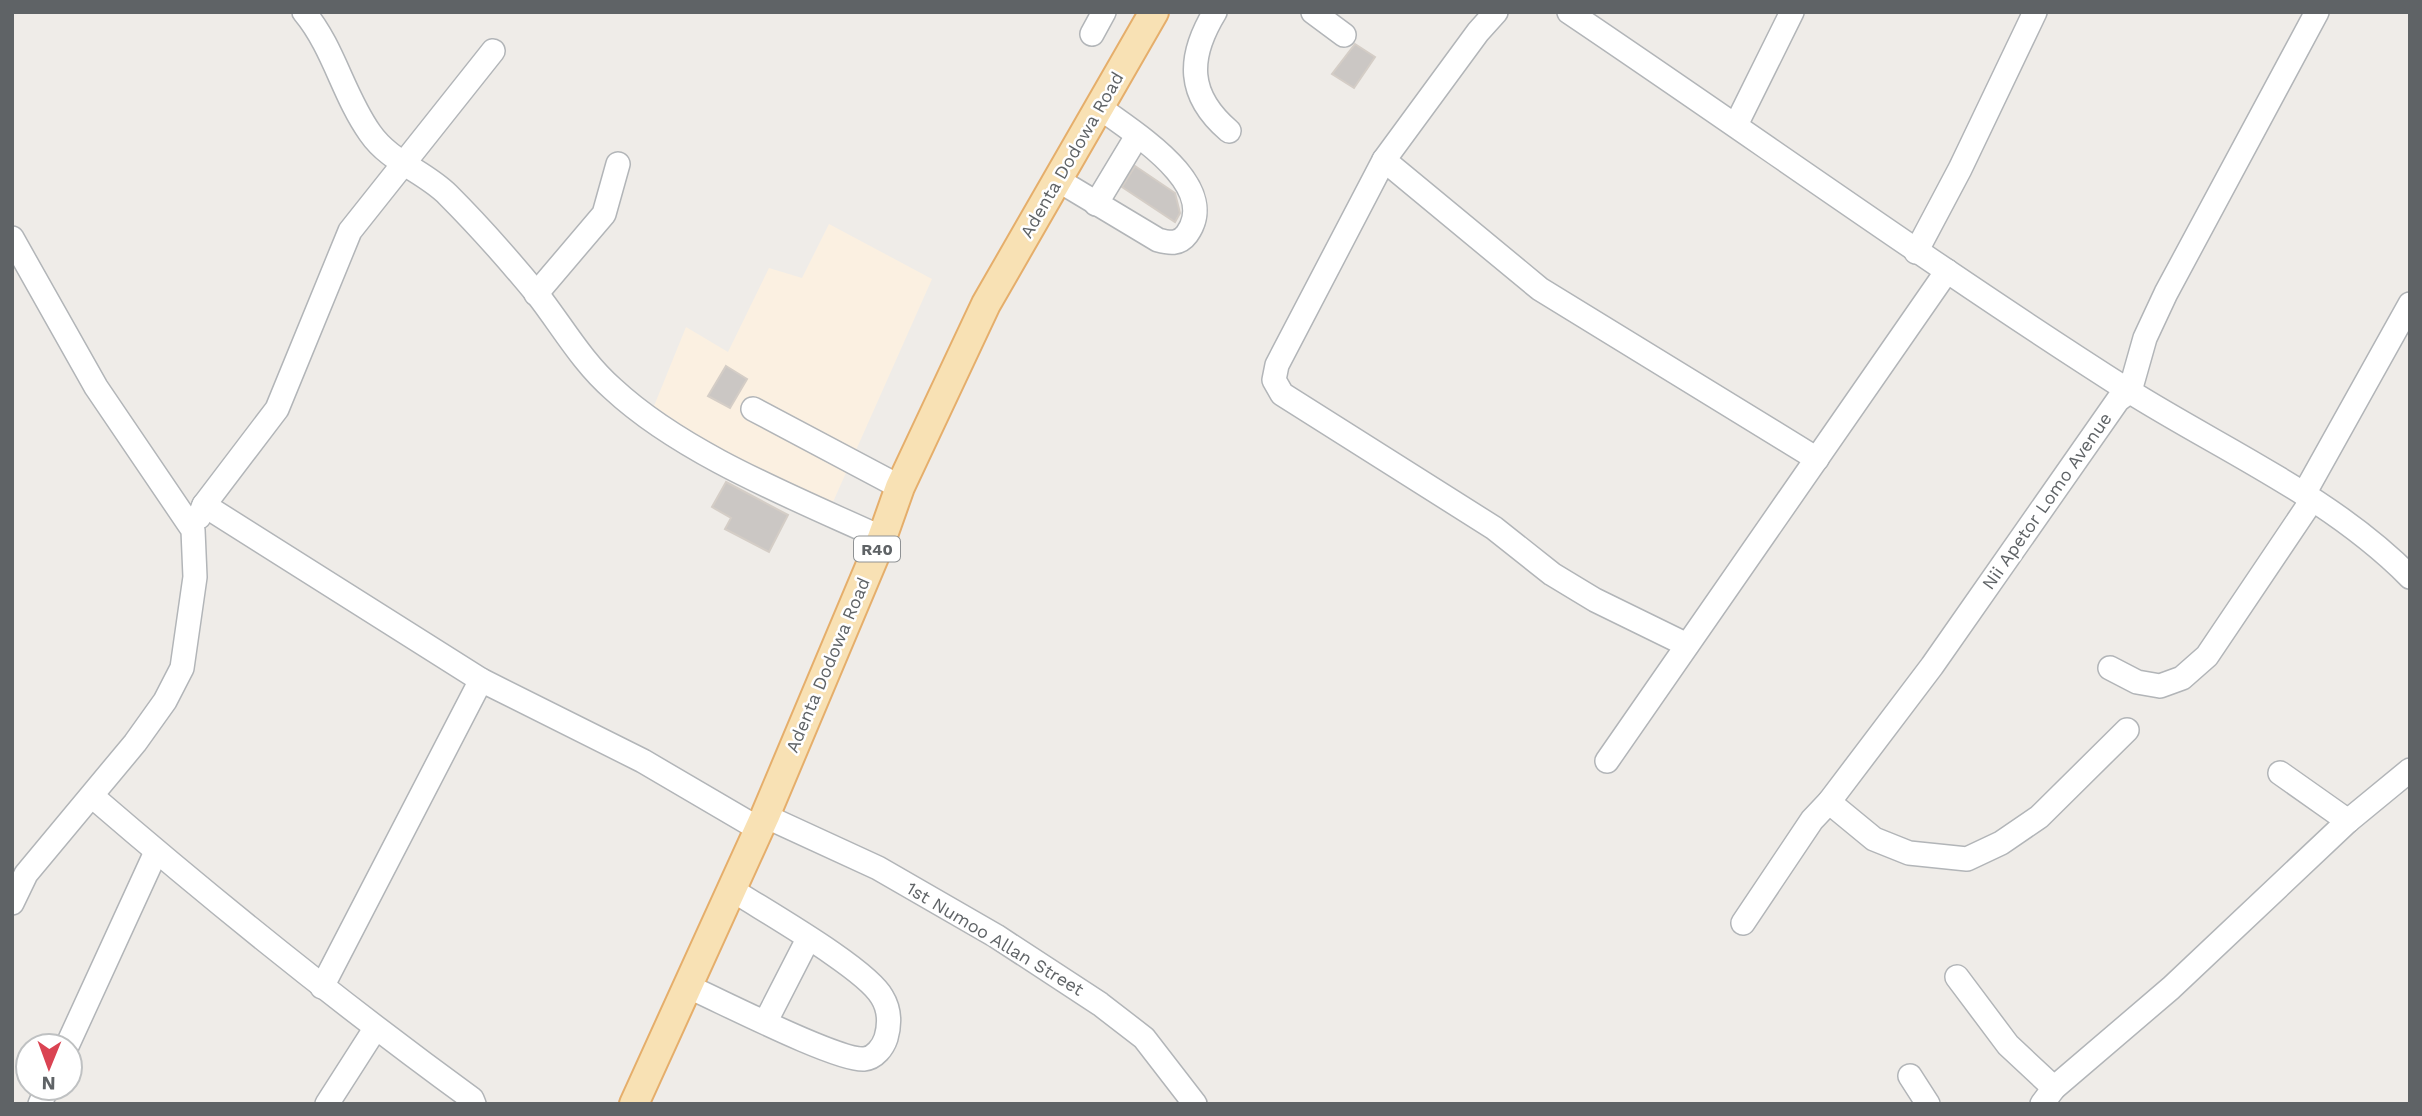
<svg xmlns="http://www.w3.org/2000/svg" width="2422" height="1116" viewBox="0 0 2422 1116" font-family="'Work Sans',sans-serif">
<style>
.commercial{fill:#fbf0e1}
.building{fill:#cbc7c4;stroke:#d4cdc6;stroke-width:2}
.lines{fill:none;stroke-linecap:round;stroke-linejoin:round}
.minor-casing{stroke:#b2b5b8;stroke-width:26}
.major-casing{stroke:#e5ae6b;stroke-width:32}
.minor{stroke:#fff;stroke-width:23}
.major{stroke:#f8e1b4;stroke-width:28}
.labels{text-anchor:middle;stroke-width:5;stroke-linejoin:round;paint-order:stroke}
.shield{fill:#fff;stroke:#8f9294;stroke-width:2}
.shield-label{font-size:16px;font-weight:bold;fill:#5f6366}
.street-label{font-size:18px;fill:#5f6366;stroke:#fff}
</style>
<rect width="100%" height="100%" fill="#efece8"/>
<polygon class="commercial" points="829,224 932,279 829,511 751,472 654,406 686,327 728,352 769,268 802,278"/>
<g class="building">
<polygon points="1355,44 1375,57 1354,88 1332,74"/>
<polygon points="1135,166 1175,193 1180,213 1175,222 1122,187"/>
<polygon points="726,366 747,379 730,408 708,396"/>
<polygon points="726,482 788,515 769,552 725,529 731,518 712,507"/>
</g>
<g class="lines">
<defs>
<g id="minor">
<path d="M304,12C334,48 343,95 370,133C390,162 424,171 448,195C479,226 509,260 537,294C562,326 582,362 613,389C683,454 795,498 882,538"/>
<path d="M1215,12C1187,58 1187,95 1229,131"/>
<polyline points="1313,12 1344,35"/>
<polyline points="1496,12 1478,32 1384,160 1540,289 1817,459"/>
<path d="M1569,12C1756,138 1939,270 2129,391C2223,450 2331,497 2410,577"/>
<polyline points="1092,34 1104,12"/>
<polyline points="1736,125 1792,12"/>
<polyline points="1384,160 1277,365 1274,380 1282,394 1494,528 1552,574 1595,600 1687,645"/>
<path d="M1058,180L1158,240C1169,243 1179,245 1187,234C1222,185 1132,132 1099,107"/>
<polyline points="1096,204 1137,136"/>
<polyline points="12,238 96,387 193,530 195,577 182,668 165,701 135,743 26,874 12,903"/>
<polyline points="1916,252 1960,169 2035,12"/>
<polyline points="536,294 604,214 618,164"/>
<polyline points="753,409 900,487"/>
<polyline points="2304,494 2410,304"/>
<polyline points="204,505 481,680 643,761 759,829"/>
<polyline points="199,517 204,505 277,409 350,231 493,51"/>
<polyline points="2110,668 2137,682 2160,686 2182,678 2207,656 2312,500"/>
<polyline points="1607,761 1947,271"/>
<polyline points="2280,773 2348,821"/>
<path d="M92,796C215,902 340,1003 472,1099L474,1104"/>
<polyline points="1829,802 1874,839 1909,853 1967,859 2001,843 2039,817 2127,730"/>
<polyline points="765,816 878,868 996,936 1100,1004 1144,1038 1195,1104"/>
<polyline points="1743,923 1812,820 1829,802 1932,666 2118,400 2130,391 2145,338 2166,293 2317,12"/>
<polyline points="1957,977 2008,1045 2054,1088"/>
<path d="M687,986C719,1000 837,1061 864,1059C875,1058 883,1047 886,1038C890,1024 890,1010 882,997C866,968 763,910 731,889"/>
<polyline points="322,987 481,680"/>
<polyline points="766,1021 808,939"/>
<polyline points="67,1046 156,852"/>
<polyline points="1910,1076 1928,1104"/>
<polyline points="40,1104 47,1088"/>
<polyline points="327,1104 375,1029"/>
<polyline points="2042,1104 2054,1088 2171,988 2348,821 2410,770"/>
</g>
<polyline id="major" points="634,1104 765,816 882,538 900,487 986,304 1154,12"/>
</defs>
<use href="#minor" class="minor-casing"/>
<use href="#major" class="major-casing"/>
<use href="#minor" class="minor"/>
<use href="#major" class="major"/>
</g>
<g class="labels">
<rect class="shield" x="854" y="536.5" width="46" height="25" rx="5"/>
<g class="shield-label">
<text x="877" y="555">R40</text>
</g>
<g class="street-label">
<text transform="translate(1072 155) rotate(-60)" y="6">Adenta Dodowa Road</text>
<text transform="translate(2047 501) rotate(-55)" y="6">Nii Apetor Lomo Avenue</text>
<text transform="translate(828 665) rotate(-67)" y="6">Adenta Dodowa Road</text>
<text transform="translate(995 939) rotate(31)" y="6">1st Numoo Allan Street</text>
</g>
</g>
<rect width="2422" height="1116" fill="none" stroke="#5f6366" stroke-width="28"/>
<g transform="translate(49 1067) rotate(181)"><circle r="33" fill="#ffffff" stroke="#bfc1c2" stroke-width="2"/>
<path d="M0-5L12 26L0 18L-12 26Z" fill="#da4352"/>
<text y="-10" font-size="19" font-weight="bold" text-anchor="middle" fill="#5f6366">N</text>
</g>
</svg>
